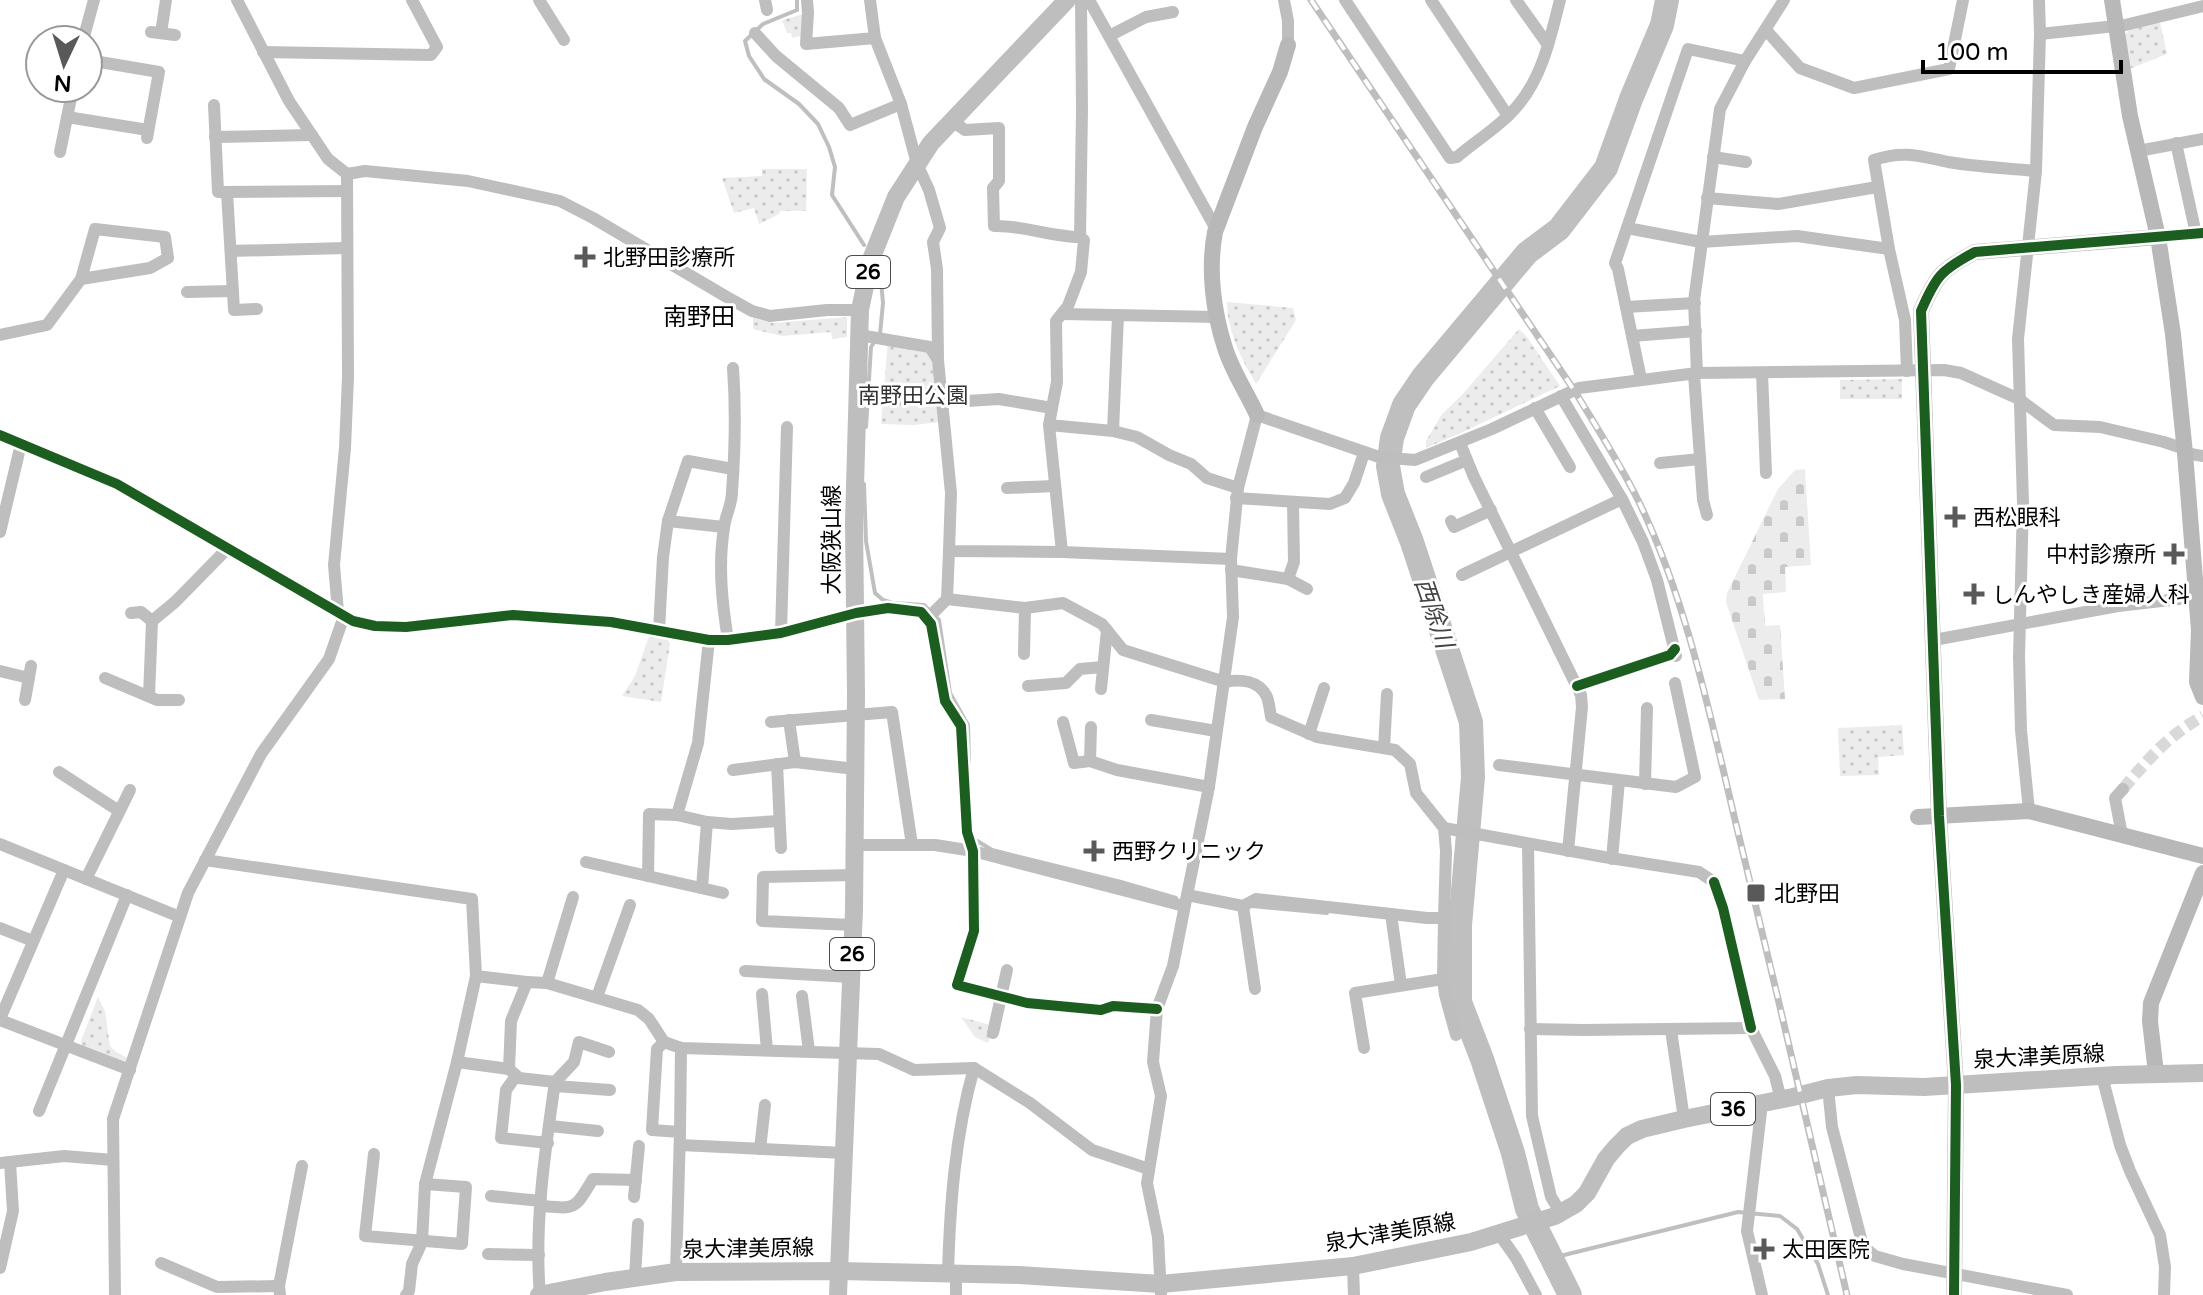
<svg xmlns="http://www.w3.org/2000/svg" width="2203" height="1295" viewBox="0 0 2203 1295" font-family="'Varela Round','Noto Sans JP',sans-serif">
<style>
.grass{fill:url(#grass-dots)}
.cemetery{fill:url(#cemetery-stones)}
.lines{fill:none;stroke-linecap:round;stroke-linejoin:round}
.stream{stroke:#bfbfbf;stroke-width:4}
.river{stroke:#bfbfbf;stroke-width:24}
.street-tunnel{stroke:#d9d9d9;stroke-width:12;stroke-dasharray:12 6;stroke-linecap:butt}
.street{stroke:#bebebe;stroke-width:12}
.secondary{stroke:#b8b8b8;stroke-width:16}
.primary{stroke:#bebebe;stroke-width:18}
.rail-casing{stroke:#bebebe;stroke-width:7}
.rail{stroke:#fff;stroke-width:4;stroke-dasharray:12;stroke-linecap:butt}
.cycleway-casing{stroke:#fff;stroke-width:15}
.cycleway{stroke:#1b5e20;stroke-width:10}
.poi-dot{fill:#595959;stroke:#fff;stroke-width:3}
.labels{text-anchor:middle;stroke-width:6;stroke-linejoin:round;paint-order:stroke}
.shield{fill:#fff;stroke:#4c4c4c;stroke-width:2}
.shield-label{font-size:20px;font-weight:bold;fill:#000}
.poi-label{font-size:22px;fill:#000;stroke:#fff;text-anchor:start}
.park-label{font-size:22px;fill:#333;stroke:#fff}
.street-label{font-size:22px;fill:#000;stroke:#fff}
.neighbourhood-label{font-size:24px;fill:#000;stroke:#fff}
.water-label{font-size:24px;font-style:italic;fill:#444;stroke:#fff}
</style>
<defs>
<pattern id="grass-dots" width="8" height="8" patternUnits="userSpaceOnUse" patternTransform="scale(2)"><rect width="8" height="8" fill="#ececec"/><path d="M2 2h.1M6 6h.1" fill="none" stroke="#c9c9c9" stroke-width="1.8" stroke-linecap="round"/></pattern>
<pattern id="cemetery-stones" width="16" height="16" patternUnits="userSpaceOnUse" patternTransform="scale(2)"><rect width="16" height="16" fill="#ececec"/><path d="M2 7V4a2 2 0 0 1 4 0v3zM10 15v-3a2 2 0 0 1 4 0v3z" fill="#c9c9c9"/></pattern>
</defs>
<rect width="100%" height="100%" fill="#fff"/>
<g class="grass">
<polygon points="804,14 801,36 792,38 791,33 787,33 782,20"/>
<polygon points="2160,22 2167,54 2129,69 2125,36 2129,29"/>
<polygon points="762,169 807,169 806,211 780,211 779,214 759,224 754,208 734,213 722,178 762,176"/>
<path d="M1227,302L1293,308L1296,320L1256,384C1242,360 1227,331 1227,302Z"/>
<polygon points="847,317 847,337 832,339 831,332 782,336 753,329 753,318 773,323"/>
<polygon points="1519,329 1527,337 1560,386 1463,432 1426,448 1426,441 1442,414 1462,395"/>
<polygon points="888,340 930,347 938,360 940,422 914,425 881,424"/>
<polygon points="1902,379 1902,399 1840,399 1840,380"/>
<polygon points="649,636 667,638 670,644 661,702 622,696 635,676"/>
<polygon points="1902,725 1904,755 1878,757 1879,775 1840,776 1838,728"/>
<polygon points="98,997 105,1011 110,1046 116,1052 128,1058 124,1064 82,1047 81,1041"/>
<polygon points="961,1017 990,1025 991,1035 988,1043 975,1037"/>
</g>
<polygon class="cemetery" points="1805,469 1811,565 1785,567 1786,592 1763,594 1765,626 1780,625 1785,699 1759,700 1726,602 1727,593 1778,489 1795,470"/>
<g class="lines">
<g class="stream">
<polyline points="797,0 797,10 763,24 745,41 749,56 764,79 799,104 818,124 829,147 835,167 832,195 864,245"/>
<polyline points="880,269 883,303 880,334"/>
<polyline points="866,427 871,347 875,341"/>
<polyline points="864,484 866,541 875,593 883,600 893,603 924,605 939,620 950,693 968,725 969,762"/>
<polyline points="974,839 992,850 1121,882 1176,898"/>
<polyline points="1252,906 1327,913"/>
<polyline points="1447,924 1460,925"/>
<polyline points="1552,1258 1738,1212 1780,1216 1797,1229 1818,1264 1828,1295"/>
</g>
<polyline class="river" points="1570,1295 1527,1209 1513,1153 1482,1059 1460,1002 1460,925 1473,777 1471,722 1412,542 1393,494 1388,466 1392,438 1404,405 1423,377 1527,253 1559,229 1606,168 1631,99 1662,25 1667,0"/>
<path class="street-tunnel" d="M2123,789C2148,759 2169,735 2203,716"/>
<g class="street">
<polyline points="237,0 289,101 328,159 347,174 348,377 345,448 334,565 338,612"/>
<polyline points="539,0 564,40"/>
<polyline points="765,0 767,10"/>
<polyline points="807,0 808,13 806,44 875,38"/>
<polyline points="870,0 875,38 901,104 917,164 929,190 940,228 933,242 937,269 938,360"/>
<polyline points="1089,0 1216,229"/>
<polyline points="1284,0 1288,21 1288,45"/>
<path d="M1345,0L1450,158L1457,157C1477,140 1502,125 1519,104C1543,75 1551,35 1560,0"/>
<polyline points="1431,0 1508,116"/>
<polyline points="1516,0 1548,45"/>
<polyline points="2039,0 2040,34"/>
<polyline points="1766,30 1800,68 1854,88 1949,69 1963,0"/>
<polyline points="151,32 175,35"/>
<polyline points="161,33 166,0"/>
<polyline points="755,33 776,56 839,108 850,125 901,104"/>
<polyline points="1109,36 1146,17 1173,12"/>
<polyline points="83,40 94,0"/>
<polyline points="263,52 431,55 437,47 412,0"/>
<polyline points="88,60 159,72 147,138"/>
<polyline points="214,105 218,192 347,191"/>
<polyline points="67,117 148,130"/>
<path d="M952,121L965,130L999,128V181L993,188L994,226C1023,225 1050,237 1080,237"/>
<polyline points="215,137 312,135"/>
<polyline points="2176,143 2196,234"/>
<polyline points="2138,151 2203,139"/>
<polyline points="60,152 73,88"/>
<polyline points="1713,157 1746,162"/>
<polyline points="347,174 365,171 468,181 560,201 593,218 725,296 752,311 770,316 827,310 860,310"/>
<polyline points="227,192 234,310 257,309"/>
<polyline points="1707,198 1778,204 1877,187"/>
<polyline points="1627,228 1701,242 1797,236 1889,249"/>
<polyline points="2158,237 2202,233"/>
<polyline points="231,251 346,248"/>
<polyline points="187,292 233,291"/>
<polyline points="1626,307 1695,303"/>
<polyline points="1062,314 1218,317"/>
<polyline points="0,335 47,325 81,279 95,229 165,237 168,258 150,268 81,279"/>
<polyline points="859,335 930,347 938,360 951,493 949,551 1062,552 1231,559"/>
<polyline points="1632,336 1696,331"/>
<path d="M1907,371L1905,320L1889,249L1874,160C1903,150 1920,156 1948,162C1977,167 2007,168 2036,171"/>
<polyline points="1697,373 1694,301 1720,109 1745,61 1784,0"/>
<polyline points="1762,373 1766,473"/>
<polyline points="1694,374 1703,500 1707,515"/>
<polyline points="1641,379 1618,269 1615,263 1688,49 1745,61"/>
<polyline points="942,395 967,401 999,399 1052,408 1049,425 1113,431 1137,437 1169,455 1191,464 1207,478 1238,488"/>
<polyline points="1561,396 1622,499"/>
<polyline points="1052,408 1057,382 1056,321 1068,306 1081,272 1084,240 1080,237 1082,110 1081,0"/>
<polyline points="1535,408 1570,467"/>
<polyline points="1049,425 1062,552"/>
<polyline points="1113,431 1118,316"/>
<polyline points="0,435 117,484 353,621 375,626 406,627 513,615 611,622 709,640 728,640 781,633 856,613 888,608 921,612 931,624 945,701 961,726 967,832 973,851 974,931 957,985 1027,1003 1101,1010 1113,1006 1157,1009"/>
<polyline points="1460,443 1474,477 1581,695 1582,707 1568,851"/>
<polyline points="2185,453 2203,456"/>
<polyline points="1660,463 1700,459"/>
<polyline points="1426,477 1467,460"/>
<polyline points="1007,488 1055,486"/>
<polyline points="1236,498 1330,504 1345,498 1354,483 1364,453"/>
<polyline points="668,521 724,527"/>
<polyline points="1451,521 1454,527 1491,510"/>
<polyline points="0,532 21,444"/>
<path d="M949,551L947,599L1025,608L1063,603L1102,624L1123,650L1225,682C1240,679 1259,680 1267,697C1269,702 1270,711 1271,717L1317,737L1395,750L1410,764L1416,793L1444,828L1446,851L1444,918H1427L1256,899L1243,906L1187,895L1173,966L1157,1009L1153,1062L1161,1096L1147,1183L1158,1237L1161,1295"/>
<polyline points="1231,570 1288,579 1307,589"/>
<polyline points="1462,575 1622,499 1643,542 1657,580 1676,656"/>
<polyline points="1288,579 1294,562 1293,502"/>
<polyline points="131,613 141,612 152,621 149,696"/>
<polyline points="927,619 947,599"/>
<polyline points="152,621 175,602 228,548"/>
<polyline points="659,630 663,557 668,521 688,461 733,469"/>
<polyline points="781,633 787,427"/>
<path d="M728,640C722,603 718,565 724,528C725,516 732,505 732,492C735,451 736,409 733,368"/>
<polyline points="1934,640 2118,606 2196,597"/>
<polyline points="1024,654 1025,608"/>
<polyline points="0,671 29,678"/>
<polyline points="105,678 157,700 179,700"/>
<polyline points="1028,686 1066,683 1080,669 1103,667"/>
<polyline points="1577,686 1670,655 1675,649"/>
<polyline points="1101,689 1107,630"/>
<polyline points="25,700 31,666"/>
<polyline points="789,720 795,762"/>
<polyline points="1151,720 1216,731"/>
<polyline points="771,722 892,712 912,845"/>
<polyline points="1063,722 1074,763 1090,761 1117,770 1209,787"/>
<polyline points="1309,734 1324,688"/>
<polyline points="1384,748 1387,694"/>
<polyline points="1090,761 1091,727"/>
<polyline points="777,764 781,848"/>
<polyline points="1499,765 1676,787 1695,777 1675,683"/>
<polyline points="733,770 795,762 855,769"/>
<polyline points="59,772 119,811"/>
<polyline points="1645,784 1647,708"/>
<polyline points="2029,811 2021,730 2019,657 2023,503 2018,339 2036,171 2040,34 2125,25 2203,6"/>
<polyline points="677,815 698,743 709,640"/>
<polyline points="1444,828 1604,857 1699,872 1714,882 1723,908 1751,1028 1775,1076 1781,1100"/>
<polyline points="2122,835 2115,798 2123,789"/>
<polyline points="0,844 180,917"/>
<polyline points="1528,844 1532,1116 1551,1197 1561,1213"/>
<polyline points="855,845 935,845 973,851 1184,906"/>
<polyline points="1612,859 1619,781"/>
<polyline points="205,860 472,899 476,976"/>
<polyline points="586,862 723,893"/>
<polyline points="648,876 649,814 677,815 707,822 732,824 779,821"/>
<polyline points="86,879 130,790"/>
<polyline points="702,888 707,822"/>
<polyline points="1187,895 1209,787 1233,617 1231,559 1238,488 1257,415 1379,457 1415,460 1492,429 1579,388 1697,373 1944,370 1961,373 2019,399 2054,425 2100,427 2164,442 2185,449"/>
<polyline points="1243,906 1255,989"/>
<polyline points="1391,914 1401,985"/>
<polyline points="1444,918 1443,979 1445,995 1456,1035"/>
<polyline points="853,925 762,921 763,877 854,875"/>
<polyline points="0,928 33,941"/>
<polyline points="745,971 851,977"/>
<polyline points="547,983 573,897"/>
<polyline points="762,994 767,1050"/>
<polyline points="802,996 809,1051"/>
<polyline points="597,997 630,905"/>
<polyline points="0,1019 64,870"/>
<polyline points="0,1020 130,1070"/>
<polyline points="1530,1029 1583,1030 1751,1028"/>
<polyline points="1671,1030 1684,1119"/>
<polyline points="993,1033 1007,970"/>
<polyline points="664,1042 657,1049 652,1130 680,1132 676,1272"/>
<polyline points="1364,1048 1355,993 1443,979"/>
<polyline points="457,1062 509,1069"/>
<polyline points="516,1076 506,1090 501,1138 548,1143"/>
<polyline points="2102,1076 2120,1145 2130,1171 2160,1235 2165,1267 2164,1295"/>
<polyline points="555,1082 574,1062 579,1042 609,1052"/>
<polyline points="555,1086 610,1090"/>
<polyline points="1828,1088 1832,1127 1863,1246 1875,1256 1903,1264 2067,1295"/>
<polyline points="1762,1103 1747,1231 1762,1295"/>
<polyline points="39,1111 127,895"/>
<polyline points="550,1126 598,1131"/>
<polyline points="680,1132 681,1048"/>
<polyline points="680,1145 844,1153"/>
<polyline points="760,1149 765,1105"/>
<polyline points="374,1154 365,1236 462,1244 466,1187 425,1184"/>
<polyline points="0,1163 64,1156 113,1160"/>
<polyline points="491,1196 541,1201"/>
<polyline points="634,1197 639,1146"/>
<path d="M541,1206C577,1209 574,1210 593,1179L636,1180"/>
<polyline points="1499,1234 1516,1258 1536,1295"/>
<polyline points="488,1254 539,1255"/>
<polyline points="161,1263 217,1287 279,1286"/>
<polyline points="1353,1266 1354,1295"/>
<polyline points="0,1268 13,1211 10,1162"/>
<path d="M948,1273C950,1204 955,1135 974,1068"/>
<polyline points="635,1278 638,1224"/>
<polyline points="115,1295 113,1119 188,893 261,754 329,659 344,616"/>
<polyline points="280,1295 279,1286 302,1166"/>
<polyline points="406,1295 409,1291 412,1264 422,1242 425,1184 457,1062 476,976 527,982"/>
<path d="M540,1295C534,1225 545,1151 555,1082L519,1078L509,1069L511,1021L527,982L547,983L638,1010L649,1019L664,1042L681,1048L879,1054L914,1070L974,1068L1030,1103L1092,1150L1149,1169"/>
<polyline points="956,1295 956,1273"/>
</g>
<g class="secondary">
<polyline points="2112,0 2130,116 2158,237 2173,334 2185,453 2199,630 2197,682 2203,697"/>
<path d="M1257,415C1247,393 1232,371 1225,348C1213,311 1208,269 1215,232L1255,127L1280,72L1288,45"/>
<polyline points="1918,817 2029,811 2203,856"/>
<polyline points="2156,1073 2150,1021 2151,1003 2203,873"/>
<path d="M1954,1295L1956,1085L1939,816L1921,311C1936,276 1941,270 1975,252L2158,237"/>
</g>
<g class="primary">
<polyline points="539,1295 605,1282 676,1272 839,1271 1019,1275 1161,1284 1353,1266 1471,1242 1555,1216 1576,1204 1587,1193 1606,1159 1616,1147 1627,1136 1642,1129 1684,1119 1793,1097 1828,1088 1857,1085 1924,1087 2116,1075 2203,1073"/>
<polyline points="838,1295 854,910 856,694 854,522 860,310 870,262 896,197 931,143 1067,0"/>
</g>
<defs>
<path id="rail" d="M1311,0L1574,390C1596,426 1619,462 1638,500C1691,609 1714,736 1743,853C1779,1000 1813,1148 1847,1295"/>
</defs>
<use href="#rail" class="rail-casing"/>
<use href="#rail" class="rail"/>
<defs>
<g id="cycleway">
<polyline points="0,435 117,484 353,621 375,626 406,627 513,615 611,622 709,640 728,640 781,633 856,613 888,608 921,612 931,624 945,701 961,726 967,832 973,851 974,931 957,985 1027,1003 1101,1010 1113,1006 1157,1009"/>
<polyline points="1577,686 1670,655 1675,649"/>
<polyline points="1714,882 1723,908 1751,1028"/>
<path d="M1954,1295L1956,1085L1939,816L1921,311C1936,276 1941,270 1975,252L2203,233"/>
</g>
</defs>
<use href="#cycleway" class="cycleway-casing"/>
<use href="#cycleway" class="cycleway"/>
</g>
<g class="poi-dot">
<path d="M581 245h8v8h8v8h-8v8h-8v-8h-8v-8h8z"/>
<path d="M1951 505h8v8h8v8h-8v8h-8v-8h-8v-8h8z"/>
<path d="M2170 542h8v8h8v8h-8v8h-8v-8h-8v-8h8z"/>
<path d="M1970 582h8v8h8v8h-8v8h-8v-8h-8v-8h8z"/>
<path d="M1090 839h8v8h8v8h-8v8h-8v-8h-8v-8h8z"/>
<rect x="1746" y="883" width="20" height="20" rx="4"/>
<path d="M1760 1237h8v8h8v8h-8v8h-8v-8h-8v-8h8z"/>
</g>
<g class="labels">
<g class="shield">
<rect x="846" y="256" width="44" height="32" rx="6"/>
<rect x="830" y="938" width="44" height="32" rx="6"/>
<rect x="1711" y="1093" width="44" height="32" rx="6"/>
</g>
<g class="shield-label">
<text x="868" y="279">26</text>
<text x="852" y="961">26</text>
<text x="1733" y="1116">36</text>
</g>
<g class="poi-label">
<text x="603" y="265">北野田診療所</text>
<text x="1973" y="525">西松眼科</text>
<text x="2156" y="562" text-anchor="end">中村診療所</text>
<text x="1992" y="602">しんやしき産婦人科</text>
<text x="1112" y="859">西野クリニック</text>
<text x="1774" y="901">北野田</text>
<text x="1782" y="1257">太田医院</text>
</g>
<g class="park-label">
<text x="913" y="403">南野田公園</text>
</g>
<g class="street-label">
<text transform="translate(831 540) rotate(-90)" y="8">大阪狭山線</text>
<text transform="translate(2039 1056) rotate(-3)" y="8">泉大津美原線</text>
<text transform="translate(1390 1232) rotate(-10)" y="8">泉大津美原線</text>
<text transform="translate(748 1248) rotate(-1)" y="8">泉大津美原線</text>
</g>
<g class="neighbourhood-label">
<text x="699" y="325">南野田</text>
</g>
<g class="water-label">
<text transform="translate(1434 613) rotate(71)" y="8">西除川</text>
</g>
</g>
<g transform="translate(64 64) rotate(184)"><circle r="38" fill="#ffffff" stroke="#999999" stroke-width="2"/>
<path d="M0-6L14 30L0 20L-14 30Z" fill="#595959"/>
<text y="-12" font-size="22" font-weight="bold" text-anchor="middle" fill="#000000">N</text>
</g>
<path d="M1923 60v12h198v-12" fill="none" stroke="#000000" stroke-width="4"/>
<text x="1935" y="60" font-size="24" fill="#000000" stroke="#ffffff" stroke-width="6" paint-order="stroke">100 m</text>
</svg>
